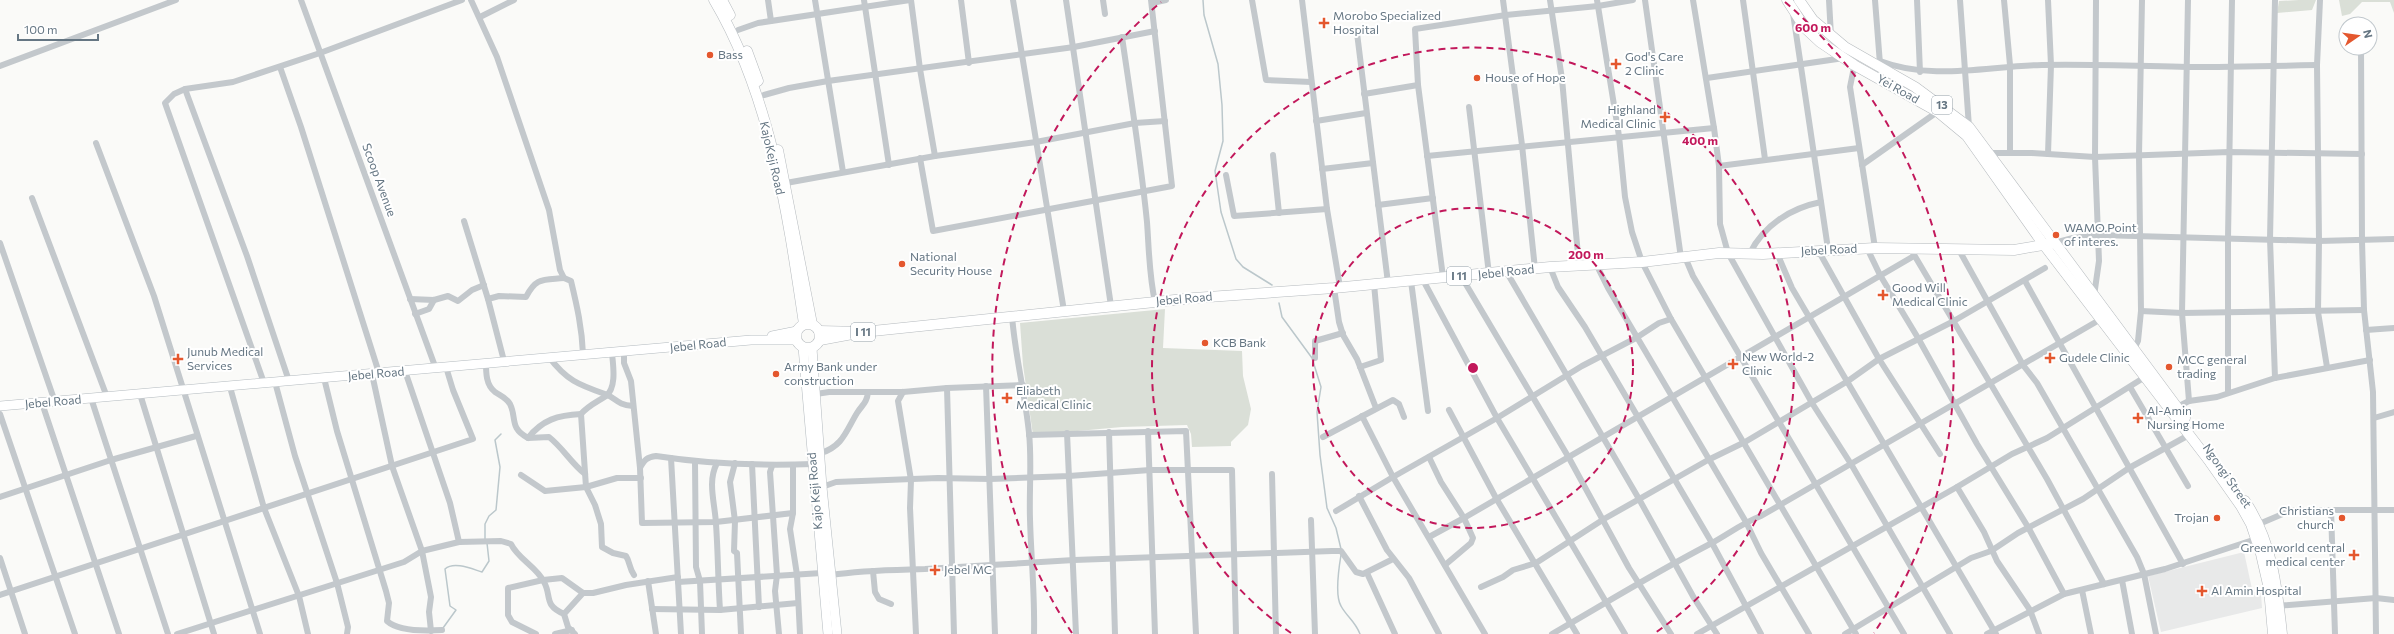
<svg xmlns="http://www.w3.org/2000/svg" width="2394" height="634" viewBox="0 0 2394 634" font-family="Commissioner,sans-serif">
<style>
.built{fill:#e8e9e9}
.green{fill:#dadfd7}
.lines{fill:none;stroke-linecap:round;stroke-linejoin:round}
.stream{stroke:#bbc7cb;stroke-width:1.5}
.secondary-casing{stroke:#b3babf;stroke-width:10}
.primary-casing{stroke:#b5babe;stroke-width:11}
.street{stroke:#c3c8cc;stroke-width:6}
.secondary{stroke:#fff;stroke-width:9}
.primary{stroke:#fff;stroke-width:10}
.ring{fill:none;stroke:#c2185b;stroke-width:2;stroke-dasharray:7 5}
.poi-dot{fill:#e4572e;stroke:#fff;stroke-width:1.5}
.labels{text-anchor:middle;stroke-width:4;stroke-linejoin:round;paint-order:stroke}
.shield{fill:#fff;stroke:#939fa8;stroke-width:1}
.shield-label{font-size:11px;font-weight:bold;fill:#657683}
.poi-label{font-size:12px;fill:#657683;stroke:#fff;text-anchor:start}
.street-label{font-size:12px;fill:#657683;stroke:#fff}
.centre{fill:#c2185b;stroke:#fff;stroke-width:2}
.ring-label{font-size:12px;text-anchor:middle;font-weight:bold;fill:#c2185b;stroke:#fff;stroke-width:4;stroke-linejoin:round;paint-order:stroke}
</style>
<rect width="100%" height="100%" fill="#fafaf8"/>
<polygon class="built" points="2244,552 2252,589 2254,592 2261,593 2262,608 2161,632 2148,576"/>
<g class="green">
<polygon points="2299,0 2316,0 2312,10 2277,13 2279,1"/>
<polygon points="2339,0 2394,0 2394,13 2390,2 2362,2 2350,14 2342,16"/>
<polygon points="1165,309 1163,348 1242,351 1243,376 1251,409 1248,425 1231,442 1231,446 1192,447 1191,434 1187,425 1122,427 1033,435 1023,365 1020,323"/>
</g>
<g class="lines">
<g class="stream">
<polyline points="1203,0 1204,15 1218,64 1222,105 1223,141 1215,171 1221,212 1236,259 1243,267 1272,285"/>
<polyline points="1279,303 1282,317 1312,358 1321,387 1317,412 1320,455 1327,508 1336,528 1341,549"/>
<polyline points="485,540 485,524 489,516 496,510 500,467 495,440 501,434"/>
<path d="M1341,555C1339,567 1335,596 1341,606C1347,617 1355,621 1360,634"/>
<path d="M443,628L456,610L450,606L445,569C454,561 472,569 482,572L489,561L487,543"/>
</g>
<defs>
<g id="secondary">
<polyline points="772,336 797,331"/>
<polyline points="803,347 828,634"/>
<polyline points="812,348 822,487 837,634"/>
<polyline points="0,406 751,340 796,340"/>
</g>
<g id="primary">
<path d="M714,0C771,96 788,216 804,324"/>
<polyline points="722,0 730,15"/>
<polyline points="1787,0 1805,28 1820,42 1854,65 1938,112 1967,136 2044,245 2210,462 2241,506 2251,524 2261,554 2269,589 2273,634"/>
<polyline points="1799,0 1813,20 1845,47 1915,87 1969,127 2185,418"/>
<polyline points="747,51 758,81"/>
<polyline points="778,150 812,324"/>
<circle cx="808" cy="336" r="12"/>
<polyline points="819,331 863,332 820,340"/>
<polyline points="863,332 1194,298 1334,288 1550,267 1642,262 1719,253 1763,254 1875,248 2014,250 2054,243"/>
<path d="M2245,501C2272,541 2277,587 2282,634"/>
</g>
</defs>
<use href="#secondary" class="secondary-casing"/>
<use href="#primary" class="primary-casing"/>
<g class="street">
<polyline points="301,0 436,369"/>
<path d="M471,0L497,57L549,210L560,270L564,278L571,281C577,306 582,328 583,354"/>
<polyline points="768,0 771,21"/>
<polyline points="815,0 843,172"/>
<polyline points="864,0 889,165"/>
<polyline points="911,0 920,69 935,156"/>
<polyline points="961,0 969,63"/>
<polyline points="1013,0 1064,311"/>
<polyline points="1066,0 1111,306"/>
<polyline points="1103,0 1105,14"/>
<polyline points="1252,0 1266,80 1311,82"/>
<polyline points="1302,0 1327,209 1340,287"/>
<polyline points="1503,0 1522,145 1535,269"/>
<polyline points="1550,0 1562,79 1579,266"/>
<polyline points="1597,0 1619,136 1625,197 1632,232 1642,262 1671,319 1856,634"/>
<polyline points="1645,0 1681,258"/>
<polyline points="1693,0 1714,128 1719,166 1720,224 1728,253 1812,403 1851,464 1950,634"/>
<polyline points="1743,0 1765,159"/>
<polyline points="1829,0 1831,36"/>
<polyline points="1875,0 1880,64"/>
<polyline points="1917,0 1920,72"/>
<polyline points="1960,0 1969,127"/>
<polyline points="2004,0 2010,65 2010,153"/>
<polyline points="2048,0 2051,65 2048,154"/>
<polyline points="2188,0 2182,313 2189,401"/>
<polyline points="2275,0 2270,239 2275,378"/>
<polyline points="2320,0 2317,65 2319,241 2318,312 2327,367"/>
<polyline points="1152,3 1166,0"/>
<polyline points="1793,13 1828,249"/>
<polyline points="480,17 514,0"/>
<polyline points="738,30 758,23 910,0"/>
<polyline points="1357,33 1388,283"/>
<path d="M1122,37C1131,99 1141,161 1147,222C1149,249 1149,275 1155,302"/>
<polyline points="2361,48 2362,241 2364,310 2373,392 2376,634"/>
<path d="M1880,61C1932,81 1987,66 2042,65C2090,64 2138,66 2187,67C2230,67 2274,66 2317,65"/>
<polyline points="1855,62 1850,87 1875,248"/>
<polyline points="0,66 176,0"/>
<polyline points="280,67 301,127 379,373"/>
<polyline points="1707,78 1844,58"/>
<polyline points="185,89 247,256 289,381"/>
<polyline points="1364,94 1418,85"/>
<polyline points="764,95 789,88 828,81 1074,47 1155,31"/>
<polyline points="1469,107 1489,274"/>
<polyline points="1316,121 1366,113"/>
<polyline points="96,143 154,296 260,634"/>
<polyline points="1988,153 2032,153 2095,157 2229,152 2362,154"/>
<polyline points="1273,155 1279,213"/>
<polyline points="1427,156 1714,128"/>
<polyline points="920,158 933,231 1172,186 1151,0"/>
<polyline points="1862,165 1940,110"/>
<polyline points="1719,166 1859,148"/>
<polyline points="1322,169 1373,163"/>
<polyline points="1226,175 1234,216 1327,209"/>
<polyline points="786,183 935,156 1036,142 1135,123 1165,121"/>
<polyline points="32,198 107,397"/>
<polyline points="1378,205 1433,198"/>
<polyline points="464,221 488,299 504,361"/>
<polyline points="0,243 55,402"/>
<polyline points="2054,243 2073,238 2099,235 2319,241 2394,239"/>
<polyline points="1867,248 1880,275 1918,338 1977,444 2028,527 2064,594"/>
<polyline points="1818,250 1879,359 1940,454"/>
<polyline points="1959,250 2023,365 2037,383 2137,557 2144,574 2156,634"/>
<path d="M1750,253C1764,225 1791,208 1821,202"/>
<polyline points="1777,253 1792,288 1996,634"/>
<polyline points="1913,253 2047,479 2104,584"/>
<polyline points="1685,257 1693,276 1904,634"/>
<polyline points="1596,264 1608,288 1746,522 1761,553 1809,634"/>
<polyline points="1550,267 1558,287 1585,327 1712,543 1761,634"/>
<polyline points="1506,271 1639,499 1694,598 1717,634"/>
<polyline points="1461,276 1569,458 1629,568 1671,634"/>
<polyline points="1443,277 1418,85 1415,29 1506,15 1598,6 1633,0"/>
<polyline points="1423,280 1497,418 1625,634"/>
<polyline points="1411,281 1428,411"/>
<polyline points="2025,281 2183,564"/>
<polyline points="1334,288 1339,322 1343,335 1357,359 1376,408"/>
<polyline points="2094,296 2099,261 2095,157 2096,0"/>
<polyline points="410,299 434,300 448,296 458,301 472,290 484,285"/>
<path d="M488,299L499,296L526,297C536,277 543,280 564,278"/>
<polyline points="2141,311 2182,313 2364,310"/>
<polyline points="415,314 429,309 434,300"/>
<path d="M1012,316C1015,355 1025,393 1029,433C1032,461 1029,490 1030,519C1031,557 1035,595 1034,634"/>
<polyline points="2366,330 2394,328"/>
<polyline points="2134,349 2138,341 2141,311 2139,155 2142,0"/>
<polyline points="624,352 624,363 631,381 640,468"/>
<path d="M612,353C613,365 617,387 606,396C597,402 589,405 581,414L586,487L595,505L601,524L602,547L613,553L626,556C630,562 629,568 634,575"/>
<path d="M549,357C566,380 579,385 605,394C618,399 615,404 633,406"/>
<polyline points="1315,358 1315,341 1343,333"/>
<path d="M486,363C486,373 486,385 495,392C501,396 506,397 510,404C517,418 509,428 528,438L549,437C563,448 571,463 585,474"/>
<polyline points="1360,367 1381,360 1374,284"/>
<polyline points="372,374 392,466 422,551 431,597 429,612 431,631"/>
<path d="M324,378L337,431L386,591L389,603L387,621C399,632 426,631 442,630"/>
<polyline points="275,382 295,456 337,583 348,627 347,634"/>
<polyline points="264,383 165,103 174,94 185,89 233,82 320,53 462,0"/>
<polyline points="986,386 995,634"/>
<polyline points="230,387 264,508 299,596 308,634"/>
<polyline points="2130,387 2188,486"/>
<polyline points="947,388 954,634"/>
<polyline points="903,392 898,401 911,480 910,508 916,634"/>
<polyline points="2228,392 2228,238 2232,0"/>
<polyline points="140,394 214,634"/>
<polyline points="816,394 829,392 903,392 947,388 1023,385"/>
<polyline points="91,398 168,634"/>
<polyline points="42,403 119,634"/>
<polyline points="2177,407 2189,401 2217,397 2275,378 2370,360"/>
<polyline points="1449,410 1496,498 1577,634"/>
<polyline points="0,414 75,634"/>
<polyline points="2374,418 2394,412"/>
<polyline points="1148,431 1155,634"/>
<polyline points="1109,432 1115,634"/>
<polyline points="1067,433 1076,634"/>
<polyline points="1029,435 1186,431 1196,634"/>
<polyline points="1323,437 1393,400 1399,404 1404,417"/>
<path d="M528,438C542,420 558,415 581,414"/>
<path d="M821,453C843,446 846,431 857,413C862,405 867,403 868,392"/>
<polyline points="1429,457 1441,482 1464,518 1914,256"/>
<polyline points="671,458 681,634"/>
<polyline points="695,462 696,567 700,581 702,634"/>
<path d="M717,463C707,482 715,503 716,524C718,552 718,581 720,610"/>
<polyline points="735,463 730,482 735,521 734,551 737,553 741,634"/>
<polyline points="752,464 759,607"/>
<polyline points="793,465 793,513 790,529 797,575 800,634"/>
<polyline points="772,466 770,472 777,575 775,591 779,634"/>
<polyline points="1272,474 1276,634"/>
<polyline points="521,475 545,491 586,487 617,478 641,478"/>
<polyline points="822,487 836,482 938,478 990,479 1069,476 1150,470 1232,470 1236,634"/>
<polyline points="1957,487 1984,532 1997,561 2030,610 2039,634"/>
<polyline points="1359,496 1387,550 1409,578 1439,634"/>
<polyline points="0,497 111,460 196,436"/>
<polyline points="2331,510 2335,634"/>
<polyline points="1336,511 1393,477 1362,416"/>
<path d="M793,513L716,522L642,523L640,468C644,460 647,457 656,456C708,464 760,466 813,464"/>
<polyline points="1311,520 1315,634"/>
<polyline points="2259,524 2292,510 2394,510"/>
<polyline points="1429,537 1464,518 1473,538 1471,543 1445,565"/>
<path d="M459,542L501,541L511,544C518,559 537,567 544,582C552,596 543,605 564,614"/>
<polyline points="0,558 25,634"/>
<polyline points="873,571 875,592 879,599 891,604"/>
<polyline points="1367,573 1395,634"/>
<path d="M831,575C863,570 893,570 925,569C975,566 1024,563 1074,560L1332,551H1341L1356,572L1363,574L1393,559"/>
<polyline points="2122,580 2132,634"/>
<polyline points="648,581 656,634"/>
<polyline points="678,582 822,573"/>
<polyline points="1481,587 1503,577 1513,570 1536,563 1604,519 1708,460 1745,442 1848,381 1879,359 1952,322 2045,268"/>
<polyline points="2082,590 2091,634"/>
<polyline points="0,595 473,439 453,390 446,367"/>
<polyline points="2276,606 2376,598 2394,600"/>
<polyline points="652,609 720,610 798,603"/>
<polyline points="177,634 404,562 422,551 459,542 450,503 405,371"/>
<polyline points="536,634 512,622 508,615 508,588 543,580 562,578 583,593 593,593 626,585 678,577"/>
<polyline points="555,634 572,630"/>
<polyline points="575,634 568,627 564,614 583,593"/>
<polyline points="1485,634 1393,477 1497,418 1582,366 1636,338 1659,323 1671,319"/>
<path d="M1552,634C1604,604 1656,572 1710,544C1727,535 1742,523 1761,516L2101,319"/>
<polyline points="1697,634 1957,487 2012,454 2047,438 2145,377"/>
<polyline points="1845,634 1971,558 1991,551 2018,533 2083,499 2129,468 2189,435"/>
<polyline points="1987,634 2064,594 2165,569 2259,538"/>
</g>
<use href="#secondary" class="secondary"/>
<use href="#primary" class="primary"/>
</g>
<g class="ring">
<circle cx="1473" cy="368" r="160"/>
<path d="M1291 633A321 321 0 1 1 1655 633"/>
<path d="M1072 633A481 481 0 0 1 1161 2M1785 2A481 481 0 0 1 1874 633"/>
</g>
<g class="poi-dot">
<path d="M1322 17h4v4h4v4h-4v4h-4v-4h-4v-4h4z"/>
<circle cx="710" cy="55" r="4"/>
<path d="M1614 58h4v4h4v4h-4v4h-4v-4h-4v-4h4z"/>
<circle cx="1477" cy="78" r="4"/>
<path d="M1663 111h4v4h4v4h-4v4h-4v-4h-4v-4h4z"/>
<circle cx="2056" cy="235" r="4"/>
<circle cx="902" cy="264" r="4"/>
<path d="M1881 289h4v4h4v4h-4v4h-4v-4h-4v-4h4z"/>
<circle cx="1205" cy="343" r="4"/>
<path d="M2048 352h4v4h4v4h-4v4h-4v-4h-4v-4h4z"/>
<path d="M176 353h4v4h4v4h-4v4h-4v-4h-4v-4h4z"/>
<path d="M1731 358h4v4h4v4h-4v4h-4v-4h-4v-4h4z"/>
<circle cx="2169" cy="367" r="4"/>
<circle cx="776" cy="374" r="4"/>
<path d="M1005 392h4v4h4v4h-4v4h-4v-4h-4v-4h4z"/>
<path d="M2136 412h4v4h4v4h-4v4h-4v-4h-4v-4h4z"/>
<circle cx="2217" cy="518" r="4"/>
<circle cx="2342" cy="518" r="4"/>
<path d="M2352 549h4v4h4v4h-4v4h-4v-4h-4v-4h4z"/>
<path d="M933 564h4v4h4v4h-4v4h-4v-4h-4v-4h4z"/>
<path d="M2200 585h4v4h4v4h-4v4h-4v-4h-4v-4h4z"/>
</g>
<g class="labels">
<g class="shield">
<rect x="1932" y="96" width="20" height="18" rx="3"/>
<rect x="1447" y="267" width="24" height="18" rx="3"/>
<rect x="851" y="323" width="24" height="18" rx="3"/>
</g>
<g class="shield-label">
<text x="1942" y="109">13</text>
<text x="1459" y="280">I 11</text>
<text x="863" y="336">I 11</text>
</g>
<g class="poi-label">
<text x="1333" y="20">Morobo Specialized<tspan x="1333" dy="14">Hospital</tspan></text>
<text x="718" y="59">Bass</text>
<text x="1625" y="61">God's Care<tspan x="1625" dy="14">2 Clinic</tspan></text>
<text x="1485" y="82">House of Hope</text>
<text x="1656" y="114" text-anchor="end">Highland<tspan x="1656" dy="14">Medical Clinic</tspan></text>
<text x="2064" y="232">WAMO.Point<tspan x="2064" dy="14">of interes.</tspan></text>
<text x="910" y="261">National<tspan x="910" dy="14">Security House</tspan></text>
<text x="1892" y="292">Good Will<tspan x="1892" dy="14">Medical Clinic</tspan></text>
<text x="1213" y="347">KCB Bank</text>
<text x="187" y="356">Junub Medical<tspan x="187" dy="14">Services</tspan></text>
<text x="1742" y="361">New World-2<tspan x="1742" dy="14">Clinic</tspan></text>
<text x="2059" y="362">Gudele Clinic</text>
<text x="2177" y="364">MCC general<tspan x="2177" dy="14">trading</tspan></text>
<text x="784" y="371">Army Bank under<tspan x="784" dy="14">construction</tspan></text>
<text x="1016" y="395">Eliabeth<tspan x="1016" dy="14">Medical Clinic</tspan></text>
<text x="2147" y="415">Al-Amin<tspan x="2147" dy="14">Nursing Home</tspan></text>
<text x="2334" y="515" text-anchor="end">Christians<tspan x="2334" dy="14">church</tspan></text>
<text x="2209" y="522" text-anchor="end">Trojan</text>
<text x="2345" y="552" text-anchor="end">Greenworld central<tspan x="2345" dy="14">medical center</tspan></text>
<text x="944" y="574">Jebel MC</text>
<text x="2211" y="595">Al Amin Hospital</text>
</g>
<g class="street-label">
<text transform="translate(1898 89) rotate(29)" y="4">Yei Road</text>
<text transform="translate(772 158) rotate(77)" y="4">KajoKeji Road</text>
<text transform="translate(379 180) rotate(70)" y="4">Scoop Avenue</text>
<text transform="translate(1829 250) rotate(-3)" y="4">Jebel Road</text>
<text transform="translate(1506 272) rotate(-6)" y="4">Jebel Road</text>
<text transform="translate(1184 299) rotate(-5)" y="4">Jebel Road</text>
<text transform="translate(698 345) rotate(-6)" y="4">Jebel Road</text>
<text transform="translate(376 374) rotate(-5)" y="4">Jebel Road</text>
<text transform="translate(53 402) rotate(-5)" y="4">Jebel Road</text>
<text transform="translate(2227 476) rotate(55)" y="4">Ngongi Street</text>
<text transform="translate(815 491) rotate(-95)" y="4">Kajo Keji Road</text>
</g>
</g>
<circle cx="1473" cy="368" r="6" class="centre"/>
<g class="ring-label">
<text x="1813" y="32">600 m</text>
<text x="1700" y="145">400 m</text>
<text x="1586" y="259">200 m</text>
</g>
<g transform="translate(2358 36) rotate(77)"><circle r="19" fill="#ffffff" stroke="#c1c8cd"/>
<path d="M0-3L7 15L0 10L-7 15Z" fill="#e4572e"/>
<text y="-6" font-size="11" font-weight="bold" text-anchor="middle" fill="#657683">N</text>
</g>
<path d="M18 34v6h80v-6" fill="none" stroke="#657683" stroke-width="2"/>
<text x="24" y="34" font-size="12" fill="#657683" stroke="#ffffff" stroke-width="3" paint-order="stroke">100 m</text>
</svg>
